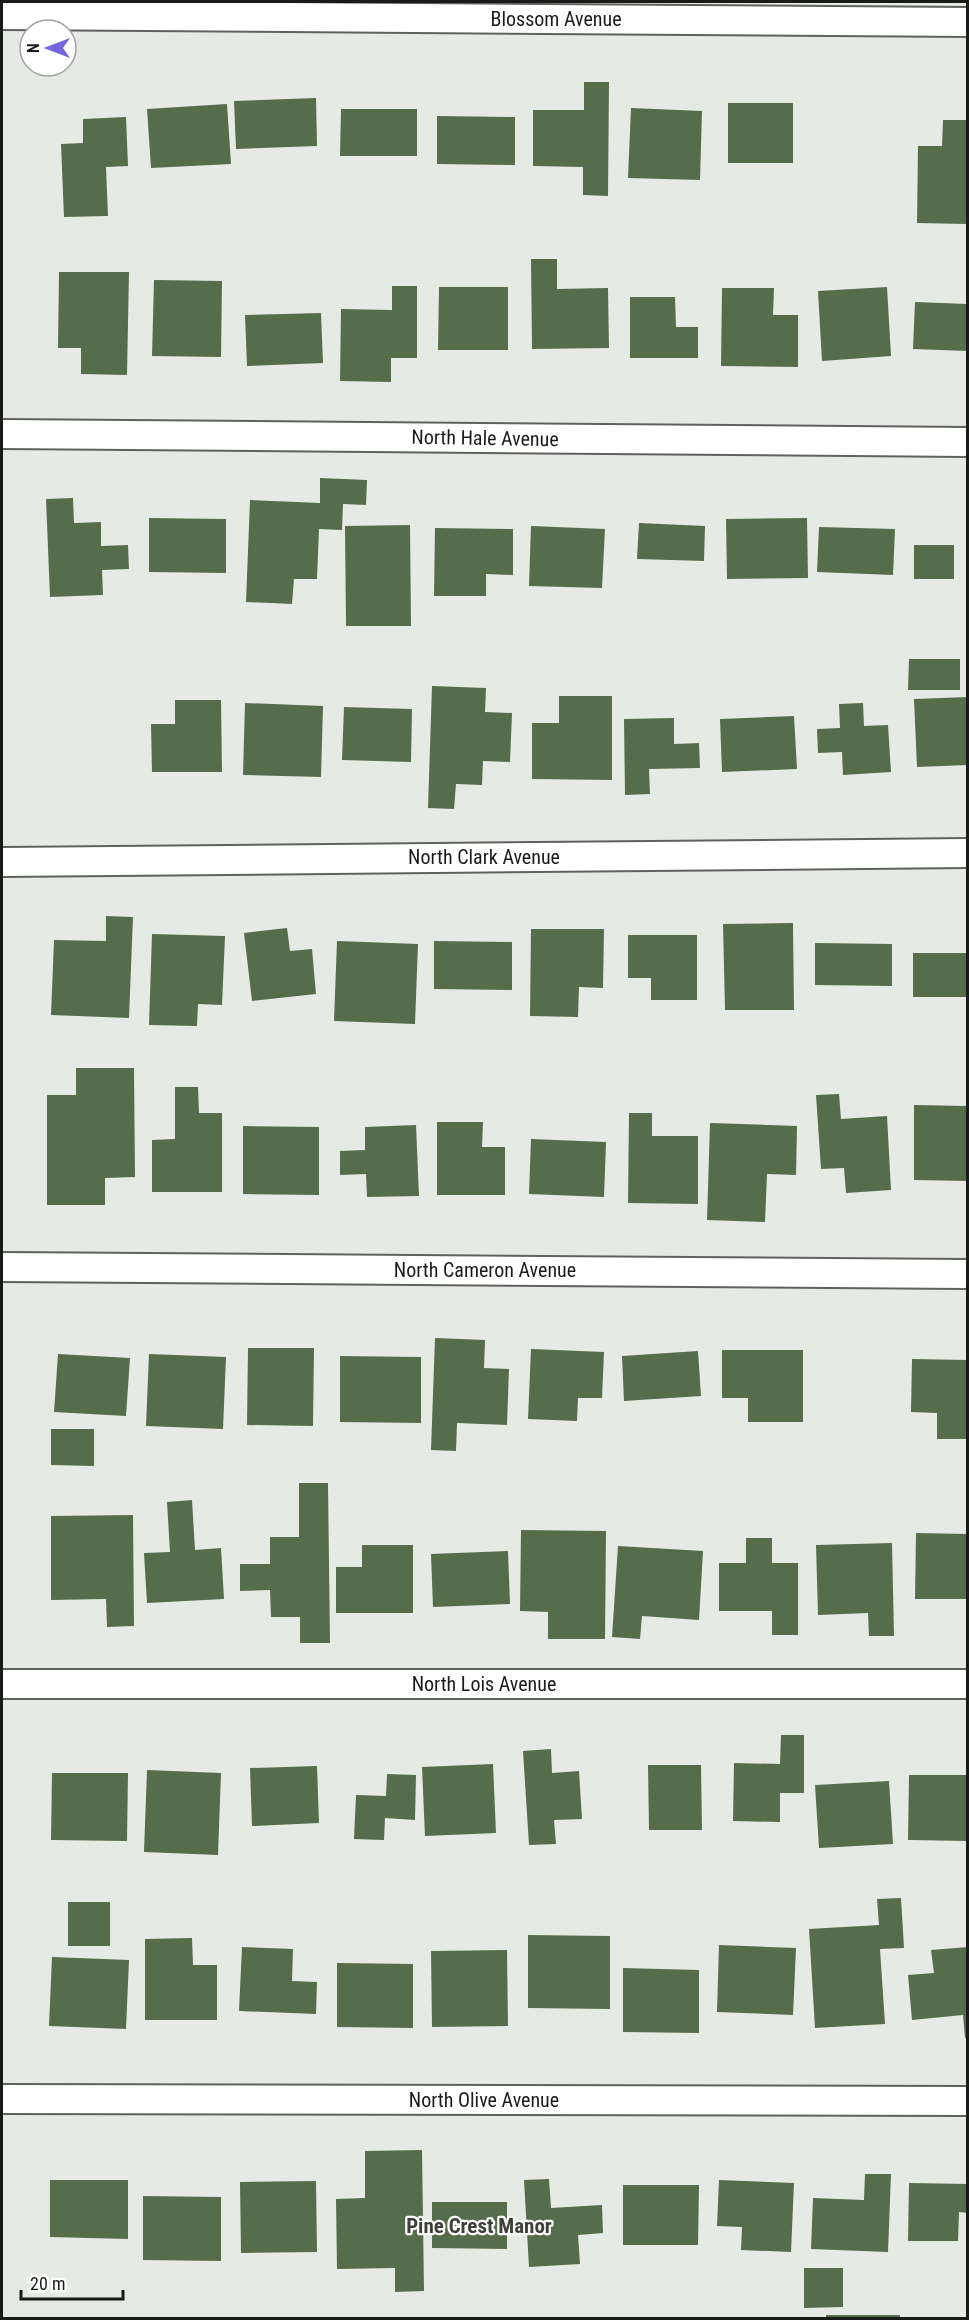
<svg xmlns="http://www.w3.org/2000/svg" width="969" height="2320" viewBox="0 0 969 2320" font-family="'Roboto Condensed',sans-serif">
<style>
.building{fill:#566d4b}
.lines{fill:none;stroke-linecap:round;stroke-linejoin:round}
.street-casing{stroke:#5e625d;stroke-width:32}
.street{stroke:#fff;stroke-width:28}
.labels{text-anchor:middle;stroke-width:4.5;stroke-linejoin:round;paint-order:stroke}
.street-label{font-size:20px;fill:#1a1b19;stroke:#fff}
.neighbourhood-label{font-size:21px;font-weight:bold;fill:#3c3f3a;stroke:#fff}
</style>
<rect width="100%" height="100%" fill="#e6eae4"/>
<g class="building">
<polygon points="584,82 609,82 608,196 583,195 583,167 533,166 533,110 584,110"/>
<polygon points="316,98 317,146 236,149 234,101"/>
<rect x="728" y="103" width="65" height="60"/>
<polygon points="227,104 231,164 151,168 147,109"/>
<polygon points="631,108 702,111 700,180 628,178"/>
<polygon points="341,109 417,109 417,156 340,156"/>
<polygon points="437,116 515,117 515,165 437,164"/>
<polygon points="126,117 128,166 106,167 108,216 64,217 61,144 83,143 83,119"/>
<polygon points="943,120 968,120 966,224 917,223 918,146 942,146"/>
<polygon points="531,259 557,259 557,289 608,288 609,348 532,349"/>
<polygon points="59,272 129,272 127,375 81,374 81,348 58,348"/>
<polygon points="154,280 222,281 221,357 152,356"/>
<polygon points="392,286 417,286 417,358 391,358 391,382 340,381 341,309 392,310"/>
<polygon points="439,287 508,287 508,350 438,350"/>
<polygon points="887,287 891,356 822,361 818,291"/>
<polygon points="722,288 774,288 773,315 798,315 798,367 721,366"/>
<polygon points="630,297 675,297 676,327 698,327 698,358 630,358"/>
<polygon points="915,302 968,304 968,351 913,349"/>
<polygon points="321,313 323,363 247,366 245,315"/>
<polygon points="320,478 367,480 366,505 343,504 342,530 319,529 317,579 294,579 292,604 246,602 250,500 320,503"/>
<polygon points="73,498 74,523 101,522 101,546 128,545 129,569 102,570 103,595 50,597 46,499"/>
<polygon points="149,518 226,519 226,573 149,572"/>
<polygon points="807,518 808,578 727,579 726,519"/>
<polygon points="639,523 705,526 704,561 637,559"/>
<polygon points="410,525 411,626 346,626 345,526"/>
<polygon points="531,526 605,529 602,588 529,586"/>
<polygon points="819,527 895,529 893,575 817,572"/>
<polygon points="435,528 513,529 513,575 486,574 486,596 434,596"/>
<rect x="914" y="545" width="40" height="34"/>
<polygon points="909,659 960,659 960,690 908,690"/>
<polygon points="432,686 486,688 485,712 512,713 510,762 483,761 482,785 456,784 454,809 428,808"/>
<polygon points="559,696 612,696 612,780 532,779 532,723 559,723"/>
<polygon points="968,697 968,765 917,767 914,699"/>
<polygon points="175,700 221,700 222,772 152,772 151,724 175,724"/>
<polygon points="245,703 323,706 321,777 243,775"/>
<polygon points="863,703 864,726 888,725 891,772 843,775 842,752 818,753 817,729 840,728 839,704"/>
<polygon points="344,707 412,709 411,762 342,760"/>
<polygon points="794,716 797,769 722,772 720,719"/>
<polygon points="674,718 674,744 699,743 700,768 649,769 650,794 625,795 624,719"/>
<polygon points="106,916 133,917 129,1018 51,1015 54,940 106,941"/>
<polygon points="793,923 794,1010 725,1010 723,924"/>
<polygon points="287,928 290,951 312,949 316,994 252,1001 244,933"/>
<polygon points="531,929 604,929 603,988 579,987 578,1017 530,1016"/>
<polygon points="152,934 225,936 222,1005 198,1004 197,1026 149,1025"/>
<polygon points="628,935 697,935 697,1000 651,1000 651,978 628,978"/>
<polygon points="337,941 418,944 415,1024 334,1021"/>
<polygon points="434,941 512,942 512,990 434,989"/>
<polygon points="815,943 892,944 892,986 815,985"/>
<rect x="913" y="953" width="55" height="44"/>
<polygon points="76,1068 134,1068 135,1177 105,1178 105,1205 47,1205 47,1095 76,1095"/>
<polygon points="175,1087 198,1087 199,1113 222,1113 222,1192 152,1192 152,1140 175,1139"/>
<polygon points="839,1094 841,1119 887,1116 891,1190 846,1193 844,1168 821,1169 816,1095"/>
<polygon points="914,1105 968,1106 968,1181 914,1180"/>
<polygon points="629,1113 652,1113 652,1136 698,1136 698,1204 628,1203"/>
<polygon points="437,1122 483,1122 482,1147 505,1147 505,1195 437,1195"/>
<polygon points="710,1123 797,1126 796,1175 767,1174 765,1222 707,1220"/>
<polygon points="416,1125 419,1196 367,1197 366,1174 340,1175 340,1151 365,1150 365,1127"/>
<polygon points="243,1126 319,1127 319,1195 243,1194"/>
<polygon points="531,1139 606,1142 604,1197 529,1194"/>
<polygon points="435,1338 485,1340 484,1368 509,1369 507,1425 457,1423 456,1451 431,1450"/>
<polygon points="248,1348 314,1348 313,1426 247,1425"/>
<polygon points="531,1349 604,1352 602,1398 578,1398 577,1421 528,1419"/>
<polygon points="722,1350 803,1350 803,1422 748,1422 748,1398 722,1398"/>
<polygon points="698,1351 701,1396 624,1401 622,1356"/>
<polygon points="58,1354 130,1358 126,1416 54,1412"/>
<polygon points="149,1354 226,1357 223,1429 146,1426"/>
<polygon points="340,1356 421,1357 421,1423 340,1422"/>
<polygon points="912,1359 968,1360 968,1439 937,1439 937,1413 911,1412"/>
<polygon points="51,1429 94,1429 94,1466 51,1465"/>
<polygon points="299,1483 328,1483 330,1643 300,1643 300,1617 271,1617 270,1590 240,1591 240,1564 270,1564 270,1537 299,1537"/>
<polygon points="192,1500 195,1550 221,1548 224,1599 147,1603 144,1553 170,1552 167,1502"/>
<polygon points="133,1515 134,1626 107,1627 106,1599 51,1600 51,1516"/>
<polygon points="521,1530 606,1531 605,1639 548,1639 548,1612 520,1611"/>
<polygon points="916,1533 968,1534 968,1599 915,1599"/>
<polygon points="746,1538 772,1538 772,1563 798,1563 798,1635 772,1635 772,1611 719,1611 719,1563 746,1563"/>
<polygon points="892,1543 894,1636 869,1636 868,1613 818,1615 816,1545"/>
<polygon points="362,1545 413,1545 413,1613 336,1613 336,1567 362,1567"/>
<polygon points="618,1546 703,1551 699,1620 642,1616 640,1639 612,1637"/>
<polygon points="508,1551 510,1604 433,1607 431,1554"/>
<polygon points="781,1735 804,1735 804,1793 780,1793 780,1822 733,1821 734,1763 780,1764"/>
<polygon points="551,1749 552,1773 579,1771 582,1819 554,1820 556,1844 529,1845 523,1751"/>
<polygon points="493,1764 496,1833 425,1836 422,1767"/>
<polygon points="648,1765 701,1765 702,1830 649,1830"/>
<polygon points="317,1766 319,1823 252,1826 250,1768"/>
<polygon points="147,1770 221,1773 218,1855 144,1852"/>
<polygon points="52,1773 128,1773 127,1841 51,1840"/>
<polygon points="387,1774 416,1775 415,1820 385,1818 384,1840 354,1839 356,1795 386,1796"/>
<polygon points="909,1775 968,1775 968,1841 908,1840"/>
<polygon points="889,1781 893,1844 819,1848 815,1785"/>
<polygon points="901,1898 904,1948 880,1949 885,2024 815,2028 809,1929 879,1925 877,1899"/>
<rect x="68" y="1902" width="42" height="44"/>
<polygon points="528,1935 610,1936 610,2009 528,2008"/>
<polygon points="192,1938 193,1965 217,1965 217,2020 145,2020 145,1939"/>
<polygon points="719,1945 796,1948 793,2015 717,2012"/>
<polygon points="242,1947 293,1949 292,1981 317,1982 316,2014 239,2011"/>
<polygon points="968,1947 968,2037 965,2038 963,2015 912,2020 908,1975 934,1973 931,1950"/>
<polygon points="507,1950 508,2026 432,2027 431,1951"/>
<polygon points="52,1957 129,1960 126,2029 49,2026"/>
<polygon points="337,1963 413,1964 413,2028 337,2027"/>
<polygon points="623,1968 699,1970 699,2033 623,2032"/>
<polygon points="422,2150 424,2291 395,2292 395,2268 337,2269 336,2199 365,2198 365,2151"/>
<polygon points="865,2174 891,2174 888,2252 811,2249 813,2198 864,2200"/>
<polygon points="549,2179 551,2208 602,2205 603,2233 578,2235 580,2264 529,2267 524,2180"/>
<polygon points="50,2180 128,2180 128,2239 50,2237"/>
<polygon points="719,2180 794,2183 791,2252 741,2250 742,2227 717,2226"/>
<polygon points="316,2181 317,2252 241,2253 240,2182"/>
<polygon points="909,2183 968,2184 968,2213 959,2212 958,2241 908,2241"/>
<polygon points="623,2185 699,2185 698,2245 623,2245"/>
<polygon points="143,2196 221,2197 221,2261 143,2260"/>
<polygon points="432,2202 507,2202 507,2249 432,2248"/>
<polygon points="804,2268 843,2268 843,2307 804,2308"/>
<rect x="826" y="2315" width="74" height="3"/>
</g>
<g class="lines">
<defs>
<g id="street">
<polyline points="2,15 968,22"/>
<polyline points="2,434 968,442"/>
<polyline points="2,862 968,853"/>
<polyline points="2,1267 968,1274"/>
<polyline points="2,1684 968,1684"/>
<polyline points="2,2099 968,2101"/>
</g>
</defs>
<use href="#street" class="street-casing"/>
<use href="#street" class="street"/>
</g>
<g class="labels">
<g class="street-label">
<text x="556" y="26">Blossom Avenue</text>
<text transform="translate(485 438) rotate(1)" y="7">North Hale Avenue</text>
<text x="484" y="864">North Clark Avenue</text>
<text x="485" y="1277">North Cameron Avenue</text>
<text x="484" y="1691">North Lois Avenue</text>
<text x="484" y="2107">North Olive Avenue</text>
</g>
<g class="neighbourhood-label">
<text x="479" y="2233">Pine Crest Manor</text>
</g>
</g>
<rect width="969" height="2320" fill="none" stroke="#1a1b19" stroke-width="6"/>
<g transform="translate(48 48) rotate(270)"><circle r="28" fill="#ffffff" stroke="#a3a4a3" stroke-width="1.5"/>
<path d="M0-4.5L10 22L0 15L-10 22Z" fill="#7766e1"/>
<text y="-9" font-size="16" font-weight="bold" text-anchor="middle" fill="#1a1b19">N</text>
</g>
<path d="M21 2290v9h102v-9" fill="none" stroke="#1a1b19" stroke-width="3"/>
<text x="30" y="2290" font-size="18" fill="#1a1b19" stroke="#ffffff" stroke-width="4.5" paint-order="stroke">20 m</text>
</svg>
